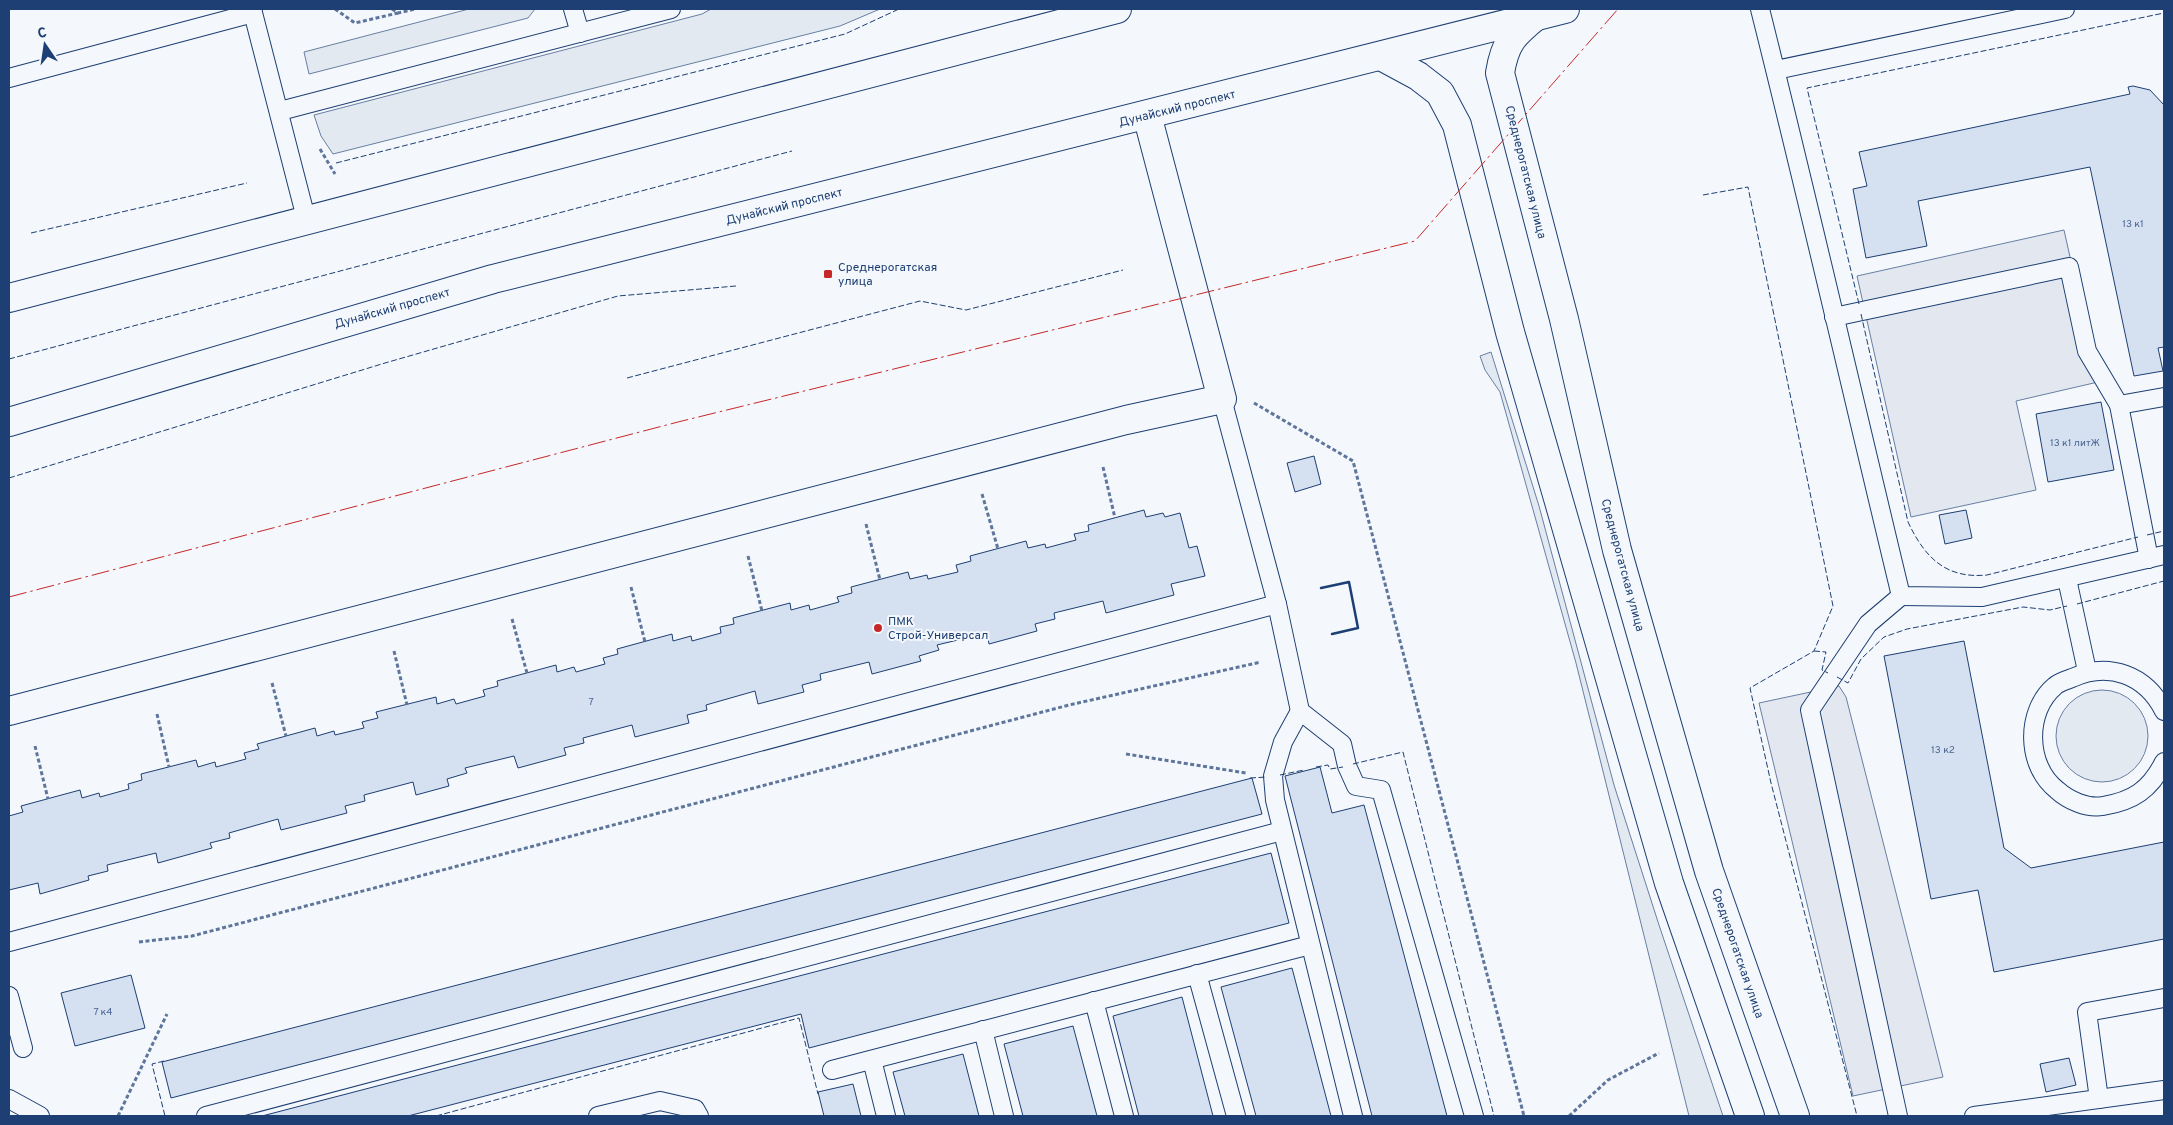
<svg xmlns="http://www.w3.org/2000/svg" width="2173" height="1125" viewBox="0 0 2173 1125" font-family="Overpass,sans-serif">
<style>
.green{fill:#e3e9f0;stroke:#687fa3}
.parking{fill:#e3e8f0;stroke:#687fa3}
.building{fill:#d5e0f0;stroke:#1d3f73}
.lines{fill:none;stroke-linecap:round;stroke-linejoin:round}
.service-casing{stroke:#1d3f73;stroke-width:20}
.minor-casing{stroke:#1d3f73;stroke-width:30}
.tertiary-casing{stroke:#1d3f73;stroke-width:30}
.secondary-casing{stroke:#1d3f73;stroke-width:30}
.path{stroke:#5e769c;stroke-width:3;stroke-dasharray:4 2.5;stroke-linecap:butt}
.service{stroke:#f4f7fb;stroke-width:18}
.minor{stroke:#f4f7fb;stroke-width:28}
.tertiary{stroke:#f4f7fb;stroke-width:28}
.secondary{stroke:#f4f7fb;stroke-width:28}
.fence{stroke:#1d3f73;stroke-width:1;stroke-dasharray:6 2.5;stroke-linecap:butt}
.wall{stroke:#1d3f73;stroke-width:2.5}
.power{stroke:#c62828;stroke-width:1;stroke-dasharray:18 4 2.5 4;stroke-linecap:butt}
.poi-dot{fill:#c62828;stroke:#f4f7fb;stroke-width:2}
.labels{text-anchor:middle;stroke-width:4;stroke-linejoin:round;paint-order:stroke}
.number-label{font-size:10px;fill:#4b6792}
.street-label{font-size:12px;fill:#1d3f73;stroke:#f4f7fb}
.poi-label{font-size:12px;fill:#1d3f73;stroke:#f4f7fb;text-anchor:start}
</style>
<rect width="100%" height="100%" fill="#f4f7fb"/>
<g class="green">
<polygon points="469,9 535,9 528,18 309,74 304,52"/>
<polygon points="711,9 880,9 840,26 333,154 321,136 314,115 702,14"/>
<polygon points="1491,352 1539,506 1614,785 1659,925 1723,1116 1689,1116 1576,663 1500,392 1485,370 1480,356"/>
<circle cx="2102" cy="736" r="46"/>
</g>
<g class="parking">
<polygon points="2064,230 2098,382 2016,401 2036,490 1911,517 1857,276"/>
<polygon points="1839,686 1846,697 1943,1077 1853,1096 1759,703"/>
</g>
<g class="building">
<polygon points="2133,86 2150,90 2164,105 2164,347 2158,348 2163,371 2134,376 2090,167 1918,201 1927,246 1866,258 1853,189 1867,186 1859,152 2130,94 2128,87"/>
<polygon points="2101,402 2114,470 2048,482 2036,414"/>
<polygon points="1314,456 1321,484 1295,492 1287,463"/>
<polygon points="1144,510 1146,517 1163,513 1165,517 1180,513 1189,548 1197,546 1205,576 1171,584 1174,595 1106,613 1103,601 1054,613 1055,619 1035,624 1037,631 989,644 987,633 937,645 939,650 919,656 921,661 872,674 869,662 820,674 821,680 802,685 804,692 758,704 755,691 706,705 707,710 687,715 689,723 635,737 632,725 583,738 584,743 564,748 566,755 518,768 514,756 465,768 467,773 447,779 449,786 416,795 413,782 364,795 365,801 345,806 347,813 281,830 278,819 229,833 230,838 210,843 212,848 158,863 156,853 107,865 108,871 88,876 89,880 40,894 38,883 9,890 9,816 23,812 21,806 80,790 82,798 99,793 100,797 129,789 128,784 142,780 141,774 196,760 198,767 215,762 216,767 246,759 244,753 259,749 257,744 315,728 317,736 334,731 335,735 364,728 362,722 378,718 376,712 436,697 437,704 454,699 456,704 485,696 483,690 498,686 497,681 556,665 557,672 574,667 576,672 605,664 603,658 618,654 617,649 672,634 673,641 691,636 692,641 721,633 720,627 734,624 733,618 790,603 791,610 809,605 810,610 839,602 837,597 852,593 851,587 908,572 910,579 927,575 928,579 958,572 956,565 971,561 970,556 1026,541 1028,548 1045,544 1046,548 1076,540 1074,534 1089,531 1088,525"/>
<polygon points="1966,510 1972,538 1945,544 1939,515"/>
<polygon points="1964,641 2004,848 2031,868 2164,842 2164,939 1994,972 1978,890 1931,899 1884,656"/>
<polygon points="1320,767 1332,813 1364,805 1447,1116 1372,1116 1285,776"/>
<polygon points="1252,778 1262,814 171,1098 162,1062"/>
<polygon points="1271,853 1289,923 809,1048 801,1014 408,1116 262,1116"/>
<polygon points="1292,968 1331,1116 1256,1116 1221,987"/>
<polygon points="131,975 145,1028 75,1046 61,993"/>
<polygon points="1182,997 1213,1116 1139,1116 1113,1016"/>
<polygon points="1073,1026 1097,1116 1023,1116 1004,1044"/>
<polygon points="963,1054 979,1116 905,1116 893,1072"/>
<polygon points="2069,1058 2076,1085 2046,1092 2040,1064"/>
<polygon points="853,1084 861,1116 824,1116 818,1092"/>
</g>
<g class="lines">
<defs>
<g id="service">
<polyline points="252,9 307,222"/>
<polyline points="573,9 580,33"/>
<path d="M1760,9C1809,204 1854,401 1901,596L1982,597L2164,555"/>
<polyline points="1776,70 2065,9"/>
<polyline points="9,78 253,13"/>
<polyline points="280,111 671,9"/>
<polyline points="1834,317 2069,267 2087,351 2119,405 2164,397"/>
<polyline points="1222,399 1277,604 1300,711 1342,744 1347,766 1356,786 1381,790 1474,1116"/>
<polyline points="2119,405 2149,559"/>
<polyline points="2067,579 2087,671"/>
<polyline points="1300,711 1283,742 1273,776 1275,800 1353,1116"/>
<path d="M2164,711C2146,675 2109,661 2072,678C2067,680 2059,682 2055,686C2025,711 2026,766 2057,790C2068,800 2087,809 2103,806C2133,801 2150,790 2164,762"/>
<polyline points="9,942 1277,604"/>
<polyline points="1197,974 1236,1116"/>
<polyline points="9,996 23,1048"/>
<polyline points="1094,1001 1124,1116"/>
<polyline points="983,1030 1004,1116"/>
<polyline points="872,1060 886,1116"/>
<polyline points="832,1070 1310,945"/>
<polyline points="9,1099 40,1116"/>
<polyline points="2099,1099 2087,1012 2164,998"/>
<polyline points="206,1116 1282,831"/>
<polyline points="598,1116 660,1101 695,1109 699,1116"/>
<polyline points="1898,1116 1810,710 1868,624 1901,596"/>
<polyline points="1974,1116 2164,1090"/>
</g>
<polyline id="minor" points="9,711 1126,420 1222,399 1147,115"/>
<g id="tertiary">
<path d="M1536,16C1513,35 1505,42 1500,73L1564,319L1617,550L1709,871L1795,1116"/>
<polyline points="1381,56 1418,76 1440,93 1457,125 1510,332 1669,883 1750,1116"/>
</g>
<g id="secondary">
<polyline points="9,298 1117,9"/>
<polyline points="9,422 493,279 1565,9"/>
</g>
</defs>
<use href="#service" class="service-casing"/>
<use href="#minor" class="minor-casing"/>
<use href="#tertiary" class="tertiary-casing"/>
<use href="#secondary" class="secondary-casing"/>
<g class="path">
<polyline points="335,9 355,23 398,13"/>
<polyline points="392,9 398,13 415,9"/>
<polyline points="320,149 335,174"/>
<polyline points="1254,403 1353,461 1524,1116"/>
<polyline points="1103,467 1115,518"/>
<polyline points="982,494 998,549"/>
<polyline points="866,524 880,580"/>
<polyline points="748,556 762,611"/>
<polyline points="631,587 645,642"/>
<polyline points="512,619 527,673"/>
<polyline points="394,651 407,705"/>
<polyline points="272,683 286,736"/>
<polyline points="157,714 169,767"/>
<polyline points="35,746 48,799"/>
<polyline points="1126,754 1246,773"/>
<polyline points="139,942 192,936 1069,705 1261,662"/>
<polyline points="118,1116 167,1014"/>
<polyline points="1569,1116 1608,1080 1659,1053"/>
</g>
<use href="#service" class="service"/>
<use href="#minor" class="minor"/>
<use href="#tertiary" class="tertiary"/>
<use href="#secondary" class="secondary"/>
<g class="fence">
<polyline points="336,163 845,34 899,9"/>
<polyline points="1703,195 1748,187 1833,606 1814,651 1750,688 1771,783 1857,1116"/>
<polyline points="31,233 247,183"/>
<polyline points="1859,304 1807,88 2164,13"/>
<path d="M1861,314L1908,522C1925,558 1946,579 1987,575L2138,537"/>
<polyline points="9,359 792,151"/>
<polyline points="627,378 920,301 966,310 1123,270"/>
<polyline points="9,478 385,363 618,296 736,286"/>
<polyline points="2147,535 2164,531"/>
<polyline points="2077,604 2164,581"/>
<polyline points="1814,651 1826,652 1822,670 1828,673"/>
<polyline points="1837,677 1848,683 1861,659 1884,637 1907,629 2023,607 2050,610 2067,606"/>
<polyline points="1353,764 1403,752 1494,1116"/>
<polyline points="1316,767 1328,765 1330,769 1343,767"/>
<polyline points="1280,775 1304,770"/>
<polyline points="1250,778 1267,777"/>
<polyline points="164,1061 152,1064 165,1116"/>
<polyline points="436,1116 799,1018 818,1094"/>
</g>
<polyline class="wall" points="1321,588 1349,582 1358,628 1332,634"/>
<polyline class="power" points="9,597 678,422 1415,241 1618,9"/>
</g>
<g class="poi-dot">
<rect x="823" y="269" width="10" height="10" rx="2.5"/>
<circle cx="878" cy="628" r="5"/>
</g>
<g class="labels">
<g class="number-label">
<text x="2133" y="227">13 к1</text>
<text x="2075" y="446">13 к1 литЖ</text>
<text x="591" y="705">7</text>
<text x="1943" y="753">13 к2</text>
<text x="103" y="1015">7 к4</text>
</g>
<g class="street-label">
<text transform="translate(1177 108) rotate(-14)" y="4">Дунайский проспект</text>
<text transform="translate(1526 172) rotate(76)" y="4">Среднерогатская улица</text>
<text transform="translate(784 206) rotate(-14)" y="4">Дунайский проспект</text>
<text transform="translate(392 308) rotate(-16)" y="4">Дунайский проспект</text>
<text transform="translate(1623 565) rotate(75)" y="4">Среднерогатская улица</text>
<text transform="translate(1738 953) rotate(71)" y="4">Среднерогатская улица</text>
</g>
<g class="poi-label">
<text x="838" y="271">Среднерогатская<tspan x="838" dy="14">улица</tspan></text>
<text x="888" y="625">ПМК<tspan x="888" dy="14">Строй-Универсал</tspan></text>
</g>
</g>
<rect width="2173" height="1125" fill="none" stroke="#1d3f73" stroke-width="20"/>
<g transform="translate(45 45) rotate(347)" stroke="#f4f7fb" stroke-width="4" paint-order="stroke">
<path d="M0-4L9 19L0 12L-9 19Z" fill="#1d3f73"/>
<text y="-8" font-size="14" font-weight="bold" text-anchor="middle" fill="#1d3f73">С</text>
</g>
</svg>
